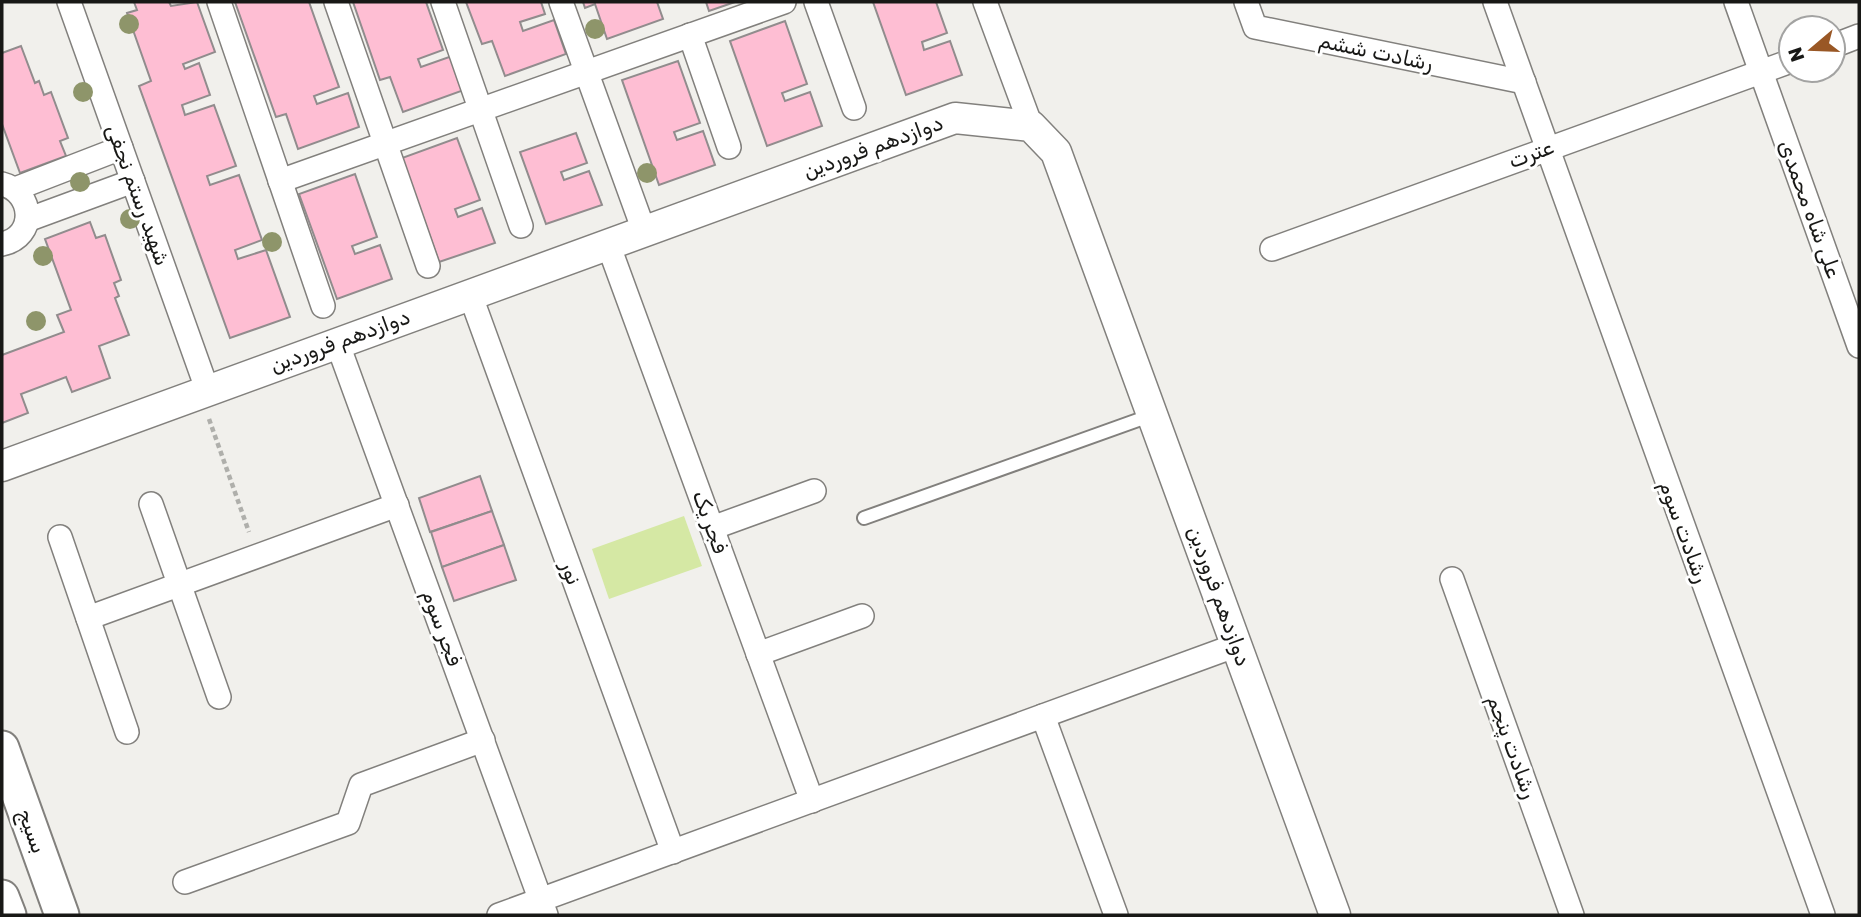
<svg xmlns="http://www.w3.org/2000/svg" width="1861" height="917" viewBox="0 0 1861 917" font-family="Rubik,'Noto Sans Arabic',sans-serif">
<style>
.green{fill:#d5e8a4}
.building{fill:#febed3;stroke:#918c8d;stroke-width:2}
.lines{fill:none;stroke-linecap:round;stroke-linejoin:round}
.service-casing{stroke:#82807d;stroke-width:16}
.minor-casing{stroke:#82807d;stroke-width:26}
.tertiary-casing{stroke:#82807d;stroke-width:33}
.secondary-casing{stroke:#82807d;stroke-width:37}
.path{stroke:#afafab;stroke-width:4.5;stroke-dasharray:5 3.5;stroke-linecap:butt}
.service{stroke:#fff;stroke-width:12}
.minor{stroke:#fff;stroke-width:23}
.tertiary{stroke:#fff;stroke-width:30}
.secondary{stroke:#fff;stroke-width:33}
.tree{fill:#8e956a}
.labels{text-anchor:middle;stroke-width:6;stroke-linejoin:round;paint-order:stroke}
.street-label{font-size:21px;fill:#181816;stroke:#fff}
</style>
<rect width="100%" height="100%" fill="#f1f0ec"/>
<polygon class="green" points="684,516 702,566 609,599 592,549"/>
<g class="building">
<polygon points="134,2 169,2 171,6 197,2 215,52 183,64 185,69 199,63 210,95 182,105 185,115 214,105 236,166 207,176 210,185 239,175 262,240 235,250 238,259 266,250 290,317 230,338 139,86 151,81 127,13 137,10"/>
<polygon points="235,2 309,2 339,87 314,96 317,104 348,93 359,127 298,149 286,114 276,117"/>
<polygon points="353,2 426,2 443,50 418,59 421,67 452,56 464,90 403,112 390,77 380,80"/>
<polygon points="466,2 541,2 545,14 520,22 523,31 554,20 566,54 505,76 492,41 482,44"/>
<polygon points="583,2 657,2 663,19 607,39 595,4 585,8"/>
<polygon points="706,2 735,2 709,11"/>
<polygon points="873,2 936,2 947,33 922,42 924,50 950,41 962,75 906,95"/>
<polygon points="785,21 807,84 782,93 785,101 810,92 822,126 767,146 730,41"/>
<polygon points="21,46 35,83 39,81 44,95 51,92 68,138 60,141 66,156 20,173 2,124 2,53"/>
<polygon points="678,61 700,123 674,132 677,140 703,131 715,165 659,185 622,80"/>
<polygon points="576,133 587,163 561,172 564,180 589,171 602,205 546,224 520,152"/>
<polygon points="457,138 480,200 455,209 458,217 482,208 495,243 439,262 402,158"/>
<polygon points="355,174 377,237 352,246 355,254 380,245 392,279 337,299 299,194"/>
<polygon points="90,222 96,238 105,235 121,280 114,283 119,296 115,298 129,335 99,346 110,378 72,392 66,377 21,394 28,413 2,423 2,355 64,332 57,315 71,310 45,239"/>
<polygon points="480,476 492,511 430,532 419,498"/>
<polygon points="492,511 504,545 442,567 431,532"/>
<polygon points="504,545 516,580 454,601 442,567"/>
</g>
<g class="lines">
<defs>
<polyline id="service" points="864,518 1152,415"/>
<g id="minor">
<polyline points="69,2 207,389"/>
<polyline points="219,2 323,306"/>
<polyline points="336,2 428,266"/>
<polyline points="443,2 521,226"/>
<polyline points="561,2 644,231"/>
<polyline points="816,2 854,108"/>
<polyline points="985,2 1031,126"/>
<polyline points="1246,2 1255,27 1524,82"/>
<polyline points="1495,2 1823,915"/>
<polyline points="1736,2 1859,346"/>
<polyline points="690,35 729,147"/>
<polyline points="1833,46 1859,36"/>
<polyline points="280,181 784,2"/>
<path d="M2,184C34,192 37,237 2,244"/>
<polyline points="15,189 121,148"/>
<polyline points="27,220 133,181"/>
<polyline points="608,244 812,801"/>
<polyline points="1272,249 1791,61"/>
<polyline points="470,294 673,852"/>
<polyline points="337,342 546,915"/>
<polyline points="151,504 219,697"/>
<polyline points="712,528 814,491"/>
<polyline points="60,537 127,732"/>
<polyline points="1452,579 1572,915"/>
<polyline points="88,618 397,505"/>
<polyline points="758,654 862,616"/>
<polyline points="1043,716 1116,915"/>
<polyline points="185,882 348,823 361,785 483,740"/>
<polyline points="499,915 1237,645"/>
</g>
<polyline id="tertiary" points="2,466 955,118 1031,126 1056,152 1335,915"/>
<g id="secondary">
<polyline points="2,748 62,915"/>
<polyline points="2,897 9,915"/>
</g>
</defs>
<use href="#service" class="service-casing"/>
<use href="#minor" class="minor-casing"/>
<use href="#tertiary" class="tertiary-casing"/>
<use href="#secondary" class="secondary-casing"/>
<polyline class="path" points="209,419 249,532"/>
<use href="#service" class="service"/>
<use href="#minor" class="minor"/>
<use href="#tertiary" class="tertiary"/>
<use href="#secondary" class="secondary"/>
</g>
<g class="tree">
<circle cx="129" cy="24" r="10"/>
<circle cx="595" cy="29" r="10"/>
<circle cx="83" cy="92" r="10"/>
<circle cx="647" cy="173" r="10"/>
<circle cx="80" cy="182" r="10"/>
<circle cx="130" cy="219" r="10"/>
<circle cx="272" cy="242" r="10"/>
<circle cx="43" cy="256" r="10"/>
<circle cx="36" cy="321" r="10"/>
</g>
<g class="labels">
<g class="street-label">
<text transform="translate(1376 52) rotate(12)" y="7">رشادت ششم</text>
<text transform="translate(873 147) rotate(-20)" y="7">دوازدهم فروردین</text>
<text transform="translate(1531 154) rotate(-20)" y="7">عترت</text>
<text transform="translate(138 195) rotate(70)" y="7">شهید رستم نجفی</text>
<text transform="translate(1810 209) rotate(70)" y="7">علی شاه‌ محمدی</text>
<text transform="translate(340 341) rotate(-20)" y="7">دوازدهم فروردین</text>
<text transform="translate(710 522) rotate(70)" y="7">فجر یک</text>
<text transform="translate(1684 532) rotate(70)" y="7">رشادت سوم</text>
<text transform="translate(571 573) rotate(70)" y="7">نور</text>
<text transform="translate(1219 596) rotate(70)" y="7">دوازدهم فروردین</text>
<text transform="translate(442 628) rotate(70)" y="7">فجر سوم</text>
<text transform="translate(1512 747) rotate(70)" y="7">رشادت پنجم</text>
<text transform="translate(32 831) rotate(70)" y="7">بسیج</text>
</g>
</g>
<rect width="1861" height="917" fill="none" stroke="#181816" stroke-width="7"/>
<g transform="translate(1812 49) rotate(251)"><circle r="33" fill="#ffffff" stroke="#a3a3a2" stroke-width="2"/>
<path d="M0-5L12 26L0 18L-12 26Z" fill="#995725"/>
<text y="-10" font-size="19" font-weight="bold" text-anchor="middle" fill="#181816">N</text>
</g>
</svg>
